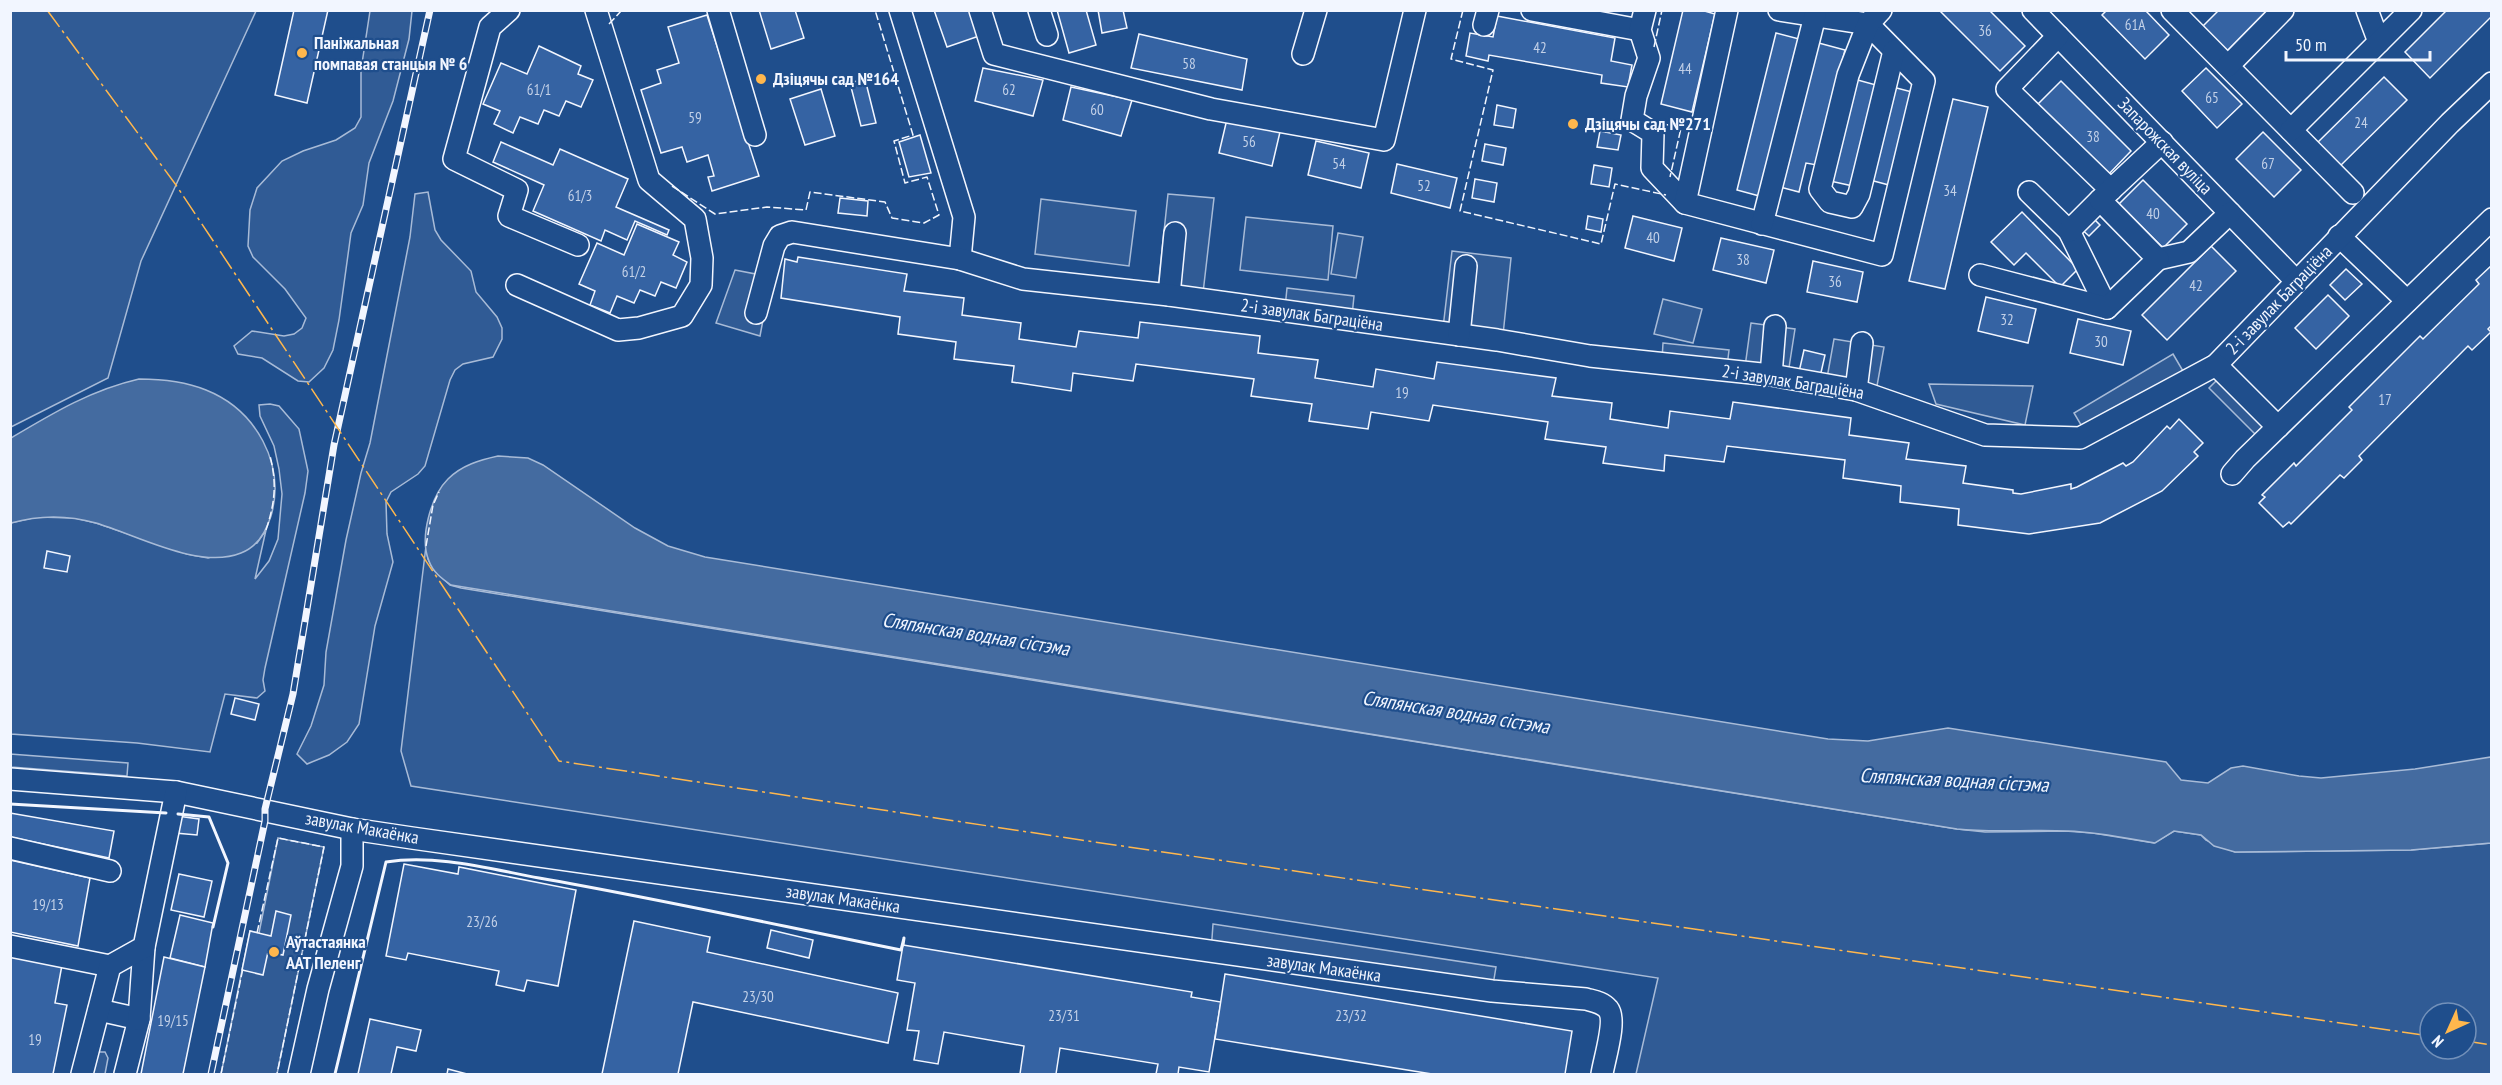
<svg xmlns="http://www.w3.org/2000/svg" width="2502" height="1085" viewBox="0 0 2502 1085" font-family="'PT Sans Narrow',sans-serif">
<style>
.built{fill:#305b95;stroke:#a8bbd7;stroke-width:1.5;fill-rule:evenodd}
.water{fill:#446ba0;stroke:#a8bbd7;stroke-width:1.5}
.building{fill:#3563a3;stroke:#f2f6ff;stroke-width:1.5}
.lines{fill:none;stroke-linecap:round;stroke-linejoin:round}
.minor-casing{stroke:#f2f6ff;stroke-width:24}
.minor{stroke:#1f4e8c;stroke-width:21}
.rail-casing{stroke:#f2f6ff;stroke-width:7}
.rail{stroke:#1f4e8c;stroke-width:4.5;stroke-dasharray:14;stroke-linecap:butt}
.fence{stroke:#f2f6ff;stroke-width:1.5;stroke-dasharray:8 3;stroke-linecap:butt}
.wall{stroke:#f2f6ff;stroke-width:3}
.power{stroke:#ffb74d;stroke-width:1.5;stroke-dasharray:21 4.5 3 4.5;stroke-linecap:butt}
.poi-dot{fill:#ffb74d;stroke:#1f4e8c;stroke-width:2}
.labels{text-anchor:middle;stroke-width:4.5;stroke-linejoin:round;paint-order:stroke}
.number-label{font-size:15px;fill:#c3d1e8}
.poi-label{font-size:18px;font-weight:bold;fill:#f2f6ff;stroke:#1f4e8c;text-anchor:start}
.street-label{font-size:18px;fill:#f2f6ff;stroke:#1f4e8c}
.water-label{font-size:20px;font-style:italic;fill:#f2f6ff;stroke:#1f4e8c}
</style>
<rect width="100%" height="100%" fill="#1f4e8c"/>
<g class="built">
<polygon points="11,10 256,11 141,261 108,378 11,427"/>
<polygon points="370,11 412,11 409,39 393,101 369,163 363,205 351,233 339,320 333,350 324,368 309,382 298,381 262,358 238,354 234,346 252,331 284,336 294,334 302,328 306,318 285,289 253,257 248,246 250,210 257,188 282,161 303,151 336,140 355,128 361,117 361,70"/>
<polygon points="428,192 435,230 441,240 471,271 476,292 497,317 502,328 502,339 493,357 463,364 455,370 450,380 425,466 418,474 391,492 386,502 387,534 393,562 375,626 359,724 347,742 329,755 307,764 297,754 311,726 324,685 326,652 346,540 361,473 370,443 410,237 415,194"/>
<polygon points="1168,194 1214,198 1203,293 1158,288"/>
<polygon points="1041,199 1136,211 1129,266 1035,254"/>
<polygon points="1246,217 1333,226 1328,280 1240,270"/>
<polygon points="1338,233 1363,237 1356,278 1331,274"/>
<polygon points="1452,251 1511,258 1503,335 1443,328"/>
<polygon points="735,270 771,277 760,336 716,323"/>
<polygon points="1287,288 1354,296 1352,316 1285,308"/>
<polygon points="1663,299 1702,309 1693,343 1654,334"/>
<polygon points="1751,323 1795,329 1788,374 1745,367"/>
<polygon points="1834,339 1884,347 1877,386 1827,378"/>
<polygon points="1663,343 1729,350 1727,367 1662,360"/>
<polygon points="2173,354 2183,371 2084,430 2074,413"/>
<polygon points="2219,378 2268,428 2258,437 2209,388"/>
<polygon points="1929,384 2033,386 2025,425 1936,404"/>
<polygon points="270,404 279,406 299,429 308,471 305,493 265,668 263,680 265,691 257,698 225,694 210,752 137,743 11,734 10,523 37,517 75,518 96,523 187,554 208,558 257,543 266,530 255,579 269,561 278,539 282,494 279,469 274,446 260,416 259,405"/>
<path d="M426,546L428,559L433,569L450,585L461,588L1957,829L1985,832L2065,831L2093,833L2154,843L2174,831L2201,835L2206,840L2235,852L2411,850L2491,843V1074H1636L1658,978L411,786L401,751ZM2430,1013H2466V1049H2430Z"/>
<polygon points="10,754 128,763 127,776 11,767"/>
<polygon points="278,838 324,847 277,1074 221,1074 250,931 259,933"/>
<polygon points="1213,924 1496,967 1492,991 1211,952"/>
<polygon points="95,1052 105,1052 108,1058 105,1074 84,1074"/>
</g>
<g class="water">
<path d="M139,379C163,379 184,381 206,390C256,410 286,464 271,516C266,532 257,547 241,553C199,570 137,535 96,523C68,515 39,515 11,523V438C53,413 91,390 139,379Z"/>
<path d="M498,456L528,458L543,465L635,528L668,546L705,557L1828,739L1868,741L1948,728L2166,762L2181,780L2208,783L2231,768L2243,766L2299,776L2321,778L2415,769L2491,757V843L2411,850L2235,852L2214,846L2201,835L2174,831L2155,843C2126,838 2097,832 2068,831C2030,829 1994,833 1957,829L451,585C441,578 433,572 429,561C419,538 431,496 448,479C462,465 480,460 498,456Z"/>
</g>
<g class="building">
<polygon points="294,10 328,10 307,103 275,95"/>
<polygon points="759,10 795,10 804,38 771,49"/>
<polygon points="934,10 971,10 979,36 947,47"/>
<polygon points="1057,10 1086,10 1096,45 1069,53"/>
<polygon points="1098,10 1123,10 1127,28 1102,33"/>
<polygon points="1683,10 1701,10 1715,14 1692,112 1661,104"/>
<polygon points="1939,10 1989,10 2025,46 2000,71"/>
<polygon points="2107,10 2145,10 2169,35 2145,59 2102,15"/>
<polygon points="2219,10 2268,10 2223,56 2198,31"/>
<polygon points="2447,10 2492,10 2492,16 2430,78 2405,52"/>
<polygon points="707,15 759,176 712,191 708,177 714,176 708,155 687,162 682,147 661,153 641,90 661,83 657,70 679,63 668,27"/>
<polygon points="1497,16 1615,38 1611,61 1632,65 1628,87 1601,83 1602,75 1489,55 1488,61 1466,56 1470,33 1493,37"/>
<polygon points="1776,33 1803,40 1763,197 1737,190"/>
<polygon points="1139,34 1247,59 1242,90 1131,68"/>
<polygon points="1815,42 1845,50 1817,165 1806,163 1799,192 1780,187"/>
<polygon points="539,46 581,66 578,74 593,80 581,107 566,101 559,116 544,110 538,124 520,117 513,133 494,124 500,111 483,104 501,63 527,74"/>
<polygon points="983,68 1043,80 1033,116 975,101"/>
<polygon points="2206,68 2242,104 2217,128 2182,91"/>
<polygon points="2384,77 2407,100 2337,169 2314,146"/>
<polygon points="865,79 876,123 861,126 850,83"/>
<polygon points="1854,79 1876,85 1853,186 1830,181"/>
<polygon points="2061,81 2131,151 2107,176 2036,106"/>
<polygon points="1889,86 1912,92 1889,185 1866,179"/>
<polygon points="1071,87 1132,100 1121,136 1063,120"/>
<polygon points="821,89 835,136 805,145 790,99"/>
<polygon points="1953,99 1988,107 1945,289 1909,281"/>
<polygon points="1497,105 1516,109 1513,128 1494,125"/>
<polygon points="1227,119 1280,132 1272,166 1219,153"/>
<polygon points="1600,131 1621,135 1618,150 1597,147"/>
<polygon points="2263,132 2301,170 2274,197 2236,159"/>
<polygon points="920,135 931,173 909,177 899,142"/>
<polygon points="1316,141 1369,153 1361,188 1308,175"/>
<polygon points="501,142 553,165 560,149 628,179 616,207 669,230 667,235 635,221 627,240 605,230 601,241 533,211 544,185 493,162"/>
<polygon points="1485,144 1506,148 1503,165 1482,161"/>
<polygon points="1397,164 1457,178 1450,208 1391,193"/>
<polygon points="1594,165 1612,168 1609,187 1591,184"/>
<polygon points="1475,179 1497,183 1494,202 1472,198"/>
<polygon points="2143,180 2187,224 2163,248 2119,204"/>
<polygon points="840,198 868,201 867,216 838,213"/>
<polygon points="2022,212 2078,269 2060,287 2026,253 2014,265 1991,242"/>
<polygon points="2089,214 2100,225 2089,236 2077,225"/>
<polygon points="1588,216 1603,219 1601,232 1586,229"/>
<polygon points="1633,216 1682,228 1674,261 1625,248"/>
<polygon points="637,224 679,242 673,255 687,262 676,288 661,282 655,296 640,290 634,303 617,296 610,313 590,305 595,291 579,284 597,243 624,255"/>
<polygon points="1721,238 1774,250 1766,283 1713,270"/>
<polygon points="2211,246 2236,271 2167,340 2142,315"/>
<polygon points="798,257 907,274 904,291 964,298 962,315 1021,323 1019,339 1076,347 1079,331 1138,338 1140,322 1260,336 1258,353 1318,360 1315,378 1373,387 1376,369 1434,379 1437,362 1556,378 1552,396 1612,403 1610,419 1668,428 1670,411 1730,419 1733,402 1851,418 1849,435 1909,443 1906,459 1966,466 1963,483 2013,490 2013,493 2021,494 2071,484 2071,489 2077,487 2123,463 2126,466 2133,462 2167,426 2170,429 2179,419 2203,443 2194,452 2198,456 2162,491 2100,523 2029,534 1958,525 1959,509 1900,502 1901,486 1843,478 1845,460 1727,446 1724,462 1665,455 1664,471 1603,463 1606,447 1545,439 1548,422 1433,405 1429,421 1371,412 1368,429 1309,421 1312,404 1251,396 1254,379 1136,364 1133,381 1073,373 1071,391 1012,382 1014,366 954,359 956,342 898,334 900,317 781,298 785,259 797,262"/>
<polygon points="1813,261 1863,272 1857,302 1807,292"/>
<polygon points="2492,265 2492,325 2488,329 2491,332 2472,350 2468,346 2359,456 2362,460 2344,478 2340,475 2291,524 2289,522 2283,527 2259,503 2265,497 2262,495 2294,463 2296,466 2352,410 2349,407 2420,336 2423,339 2479,284 2476,280"/>
<polygon points="2346,269 2362,284 2345,300 2330,285"/>
<polygon points="2328,295 2349,316 2316,349 2295,328"/>
<polygon points="1986,297 2036,309 2028,343 1978,331"/>
<polygon points="2078,319 2131,331 2123,365 2070,353"/>
<polygon points="1804,350 1825,355 1820,377 1799,372"/>
<polygon points="47,551 70,556 67,572 44,568"/>
<polygon points="235,698 259,704 255,720 231,714"/>
<polygon points="10,813 114,831 109,858 10,837"/>
<polygon points="177,816 199,819 197,835 175,833"/>
<polygon points="10,860 90,878 78,946 10,932"/>
<polygon points="404,864 458,874 459,867 576,890 558,986 527,980 524,991 496,985 499,971 408,953 406,960 386,956"/>
<polygon points="179,874 212,881 204,917 171,910"/>
<polygon points="276,911 291,915 283,955 268,952 263,975 242,970 250,931 271,936"/>
<polygon points="180,915 213,923 205,967 170,958"/>
<polygon points="634,921 710,937 707,952 898,993 888,1043 693,1002 678,1074 602,1074"/>
<polygon points="771,930 813,940 809,958 767,948"/>
<polygon points="903,945 1192,992 1191,997 1221,1002 1209,1072 1179,1067 1178,1074 1156,1074 1158,1064 1060,1048 1056,1074 1020,1074 1024,1046 944,1032 938,1064 914,1060 919,1031 907,1030 915,983 897,980"/>
<polygon points="10,955 62,965 55,1003 67,1005 53,1074 10,1074"/>
<polygon points="164,957 205,967 183,1074 141,1074"/>
<polygon points="1225,974 1572,1031 1565,1074 1432,1074 1215,1039"/>
<polygon points="370,1019 421,1030 416,1051 397,1047 391,1074 358,1074"/>
<polygon points="448,1069 467,1074 447,1074"/>
</g>
<g class="lines">
<defs>
<g id="minor">
<polyline points="509,10 490,27 454,159 517,190 509,216 578,245"/>
<polyline points="718,10 755,135"/>
<polyline points="900,10 964,217 960,259"/>
<polyline points="980,10 994,54 1211,109 1384,140 1415,10"/>
<polyline points="1039,10 1047,35"/>
<polyline points="1532,10 1640,30"/>
<polyline points="1645,10 1640,30 1649,58 1636,96 1632,120 1653,133 1652,168 1685,203"/>
<polyline points="1727,10 1685,203 1882,255 1924,81 1868,24 1779,10"/>
<polyline points="1881,10 1868,24 1848,75 1820,189 1830,202 1852,207 1859,194 1894,51"/>
<polyline points="2033,10 2296,281"/>
<polyline points="2172,10 2353,193"/>
<polyline points="2367,10 2379,42"/>
<polyline points="1484,25 1488,10"/>
<polyline points="2058,36 2007,89 2111,190"/>
<polyline points="1303,54 1316,10"/>
<polyline points="2228,66 2283,10"/>
<polyline points="2291,130 2411,10"/>
<polyline points="2029,192 2069,231 2107,308"/>
<polyline points="1762,224 1815,16"/>
<polyline points="2069,231 2100,200"/>
<polyline points="2339,236 2407,301"/>
<polyline points="2158,259 2189,252 2230,213"/>
<polyline points="1980,275 2107,308 2158,259 2100,200 2162,142"/>
<polyline points="517,285 618,330 639,328 682,316 701,285 702,258 695,219 649,180 596,10"/>
<polyline points="1169,295 1175,233"/>
<polyline points="756,313 774,246 780,236 792,232 960,259 1023,279 1169,295 1497,340 1590,356 1771,375 1856,390 1985,435 2080,438 2216,365 2450,123 2492,83"/>
<polyline points="1459,335 1466,266"/>
<polyline points="2216,365 2278,427"/>
<polyline points="1771,375 1775,326"/>
<polyline points="1856,390 1862,343"/>
<polyline points="2232,474 2245,459 2492,219"/>
<path d="M10,779L176,792L352,829L412,838L1492,991L1586,999C1593,1001 1602,1002 1608,1009C1617,1020 1604,1060 1602,1074"/>
<polyline points="10,848 110,871"/>
<polyline points="10,946 110,966"/>
<polyline points="99,1010 139,1019 125,1074"/>
<polyline points="139,1019 144,947"/>
<polyline points="82,1074 110,966 144,947 176,792"/>
<polyline points="299,1074 318,989 352,866 352,829"/>
</g>
</defs>
<use href="#minor" class="minor-casing"/>
<use href="#minor" class="minor"/>
<defs>
<polyline id="rail" points="211,1074 265,821 265,809 293,694 334,445 430,10"/>
</defs>
<use href="#rail" class="rail-casing"/>
<use href="#rail" class="rail"/>
<g class="fence">
<polyline points="1463,10 1451,59 1493,70 1460,211 1601,244 1615,184 1666,195"/>
<polyline points="609,24 622,10"/>
<polyline points="1654,47 1662,10"/>
<polyline points="1651,121 1681,128 1670,177"/>
<polyline points="672,186 715,214 767,207 806,210 810,192 885,202 892,218 924,223 939,215 927,177 905,183 894,141 913,135 875,10"/>
<path d="M266,530C275,503 277,483 270,456"/>
<polyline points="426,546 433,505 439,492"/>
<polyline points="257,933 278,838 324,847 277,1074"/>
<polyline points="221,1074 243,968"/>
</g>
<g class="wall">
<polyline points="10,804 166,813"/>
<polyline points="178,814 209,817 228,863 213,927"/>
<path d="M335,1074L386,862C436,854 490,869 539,878C660,899 781,926 901,950L904,938L903,945"/>
</g>
<g class="power">
<polyline points="47,10 176,185 559,761 1081,840 2430,1036"/>
<polyline points="2466,1041 2492,1045"/>
</g>
</g>
<g class="poi-dot">
<circle cx="302" cy="53" r="6"/>
<circle cx="761" cy="79" r="6"/>
<circle cx="1573" cy="124" r="6"/>
<circle cx="274" cy="952" r="6"/>
</g>
<g class="labels">
<g class="number-label">
<text x="2135" y="30">61А</text>
<text x="1985" y="36">36</text>
<text x="1540" y="53">42</text>
<text x="1189" y="69">58</text>
<text x="1685" y="74">44</text>
<text x="539" y="95">61/1</text>
<text x="1009" y="95">62</text>
<text x="2212" y="103">65</text>
<text x="1097" y="115">60</text>
<text x="695" y="123">59</text>
<text x="2361" y="128">24</text>
<text x="2093" y="142">38</text>
<text x="1249" y="147">56</text>
<text x="1339" y="169">54</text>
<text x="2268" y="169">67</text>
<text x="1424" y="191">52</text>
<text x="1950" y="196">34</text>
<text x="580" y="201">61/3</text>
<text x="2153" y="219">40</text>
<text x="1653" y="243">40</text>
<text x="1743" y="265">38</text>
<text x="634" y="277">61/2</text>
<text x="1835" y="287">36</text>
<text x="2196" y="291">42</text>
<text x="2007" y="325">32</text>
<text x="2101" y="347">30</text>
<text x="1402" y="398">19</text>
<text x="2385" y="405">17</text>
<text x="48" y="910">19/13</text>
<text x="482" y="927">23/26</text>
<text x="758" y="1002">23/30</text>
<text x="1064" y="1021">23/31</text>
<text x="1351" y="1021">23/32</text>
<text x="173" y="1026">19/15</text>
<text x="35" y="1045">19</text>
</g>
<g class="poi-label">
<text x="314" y="49">Паніжальная<tspan x="314" dy="21">помпавая станцыя № 6</tspan></text>
<text x="773" y="85">Дзіцячы сад №164</text>
<text x="1585" y="130">Дзіцячы сад №271</text>
<text x="286" y="948">Аўтастаянка<tspan x="286" dy="21">ААТ Пеленг</tspan></text>
</g>
<g class="street-label">
<text transform="translate(2165 146) rotate(46)" y="6">Запарожская вуліца</text>
<text transform="translate(2279 300) rotate(-46)" y="6">2-і завулак Баграціёна</text>
<text transform="translate(1312 315) rotate(8)" y="6">2-і завулак Баграціёна</text>
<text transform="translate(1793 382) rotate(9)" y="6">2-і завулак Баграціёна</text>
<text transform="translate(362 828) rotate(10)" y="6">завулак Макаёнка</text>
<text transform="translate(843 899) rotate(8)" y="6">завулак Макаёнка</text>
<text transform="translate(1324 968) rotate(8)" y="6">завулак Макаёнка</text>
</g>
<g class="water-label">
<text transform="translate(976 634) rotate(9)" y="7">Сляпянская водная сістэма</text>
<text transform="translate(1456 712) rotate(9)" y="7">Сляпянская водная сістэма</text>
<text transform="translate(1954 780) rotate(3)" y="7">Сляпянская водная сістэма</text>
</g>
</g>
<rect width="2502" height="1085" fill="none" stroke="#f2f6ff" stroke-width="24"/>
<g transform="translate(2448 1031) rotate(225)"><circle r="28" fill="#1f4e8c" stroke="#7391ba" stroke-width="1.5"/>
<path d="M0-4.5L10 22L0 15L-10 22Z" fill="#ffb74d"/>
<text y="-9" font-size="16" font-weight="bold" text-anchor="middle" fill="#f2f6ff">N</text>
</g>
<path d="M2286 51v9h144v-9" fill="none" stroke="#f2f6ff" stroke-width="3"/>
<text x="2295" y="51" font-size="18" fill="#f2f6ff" stroke="#1f4e8c" stroke-width="4.5" paint-order="stroke">50 m</text>
</svg>
